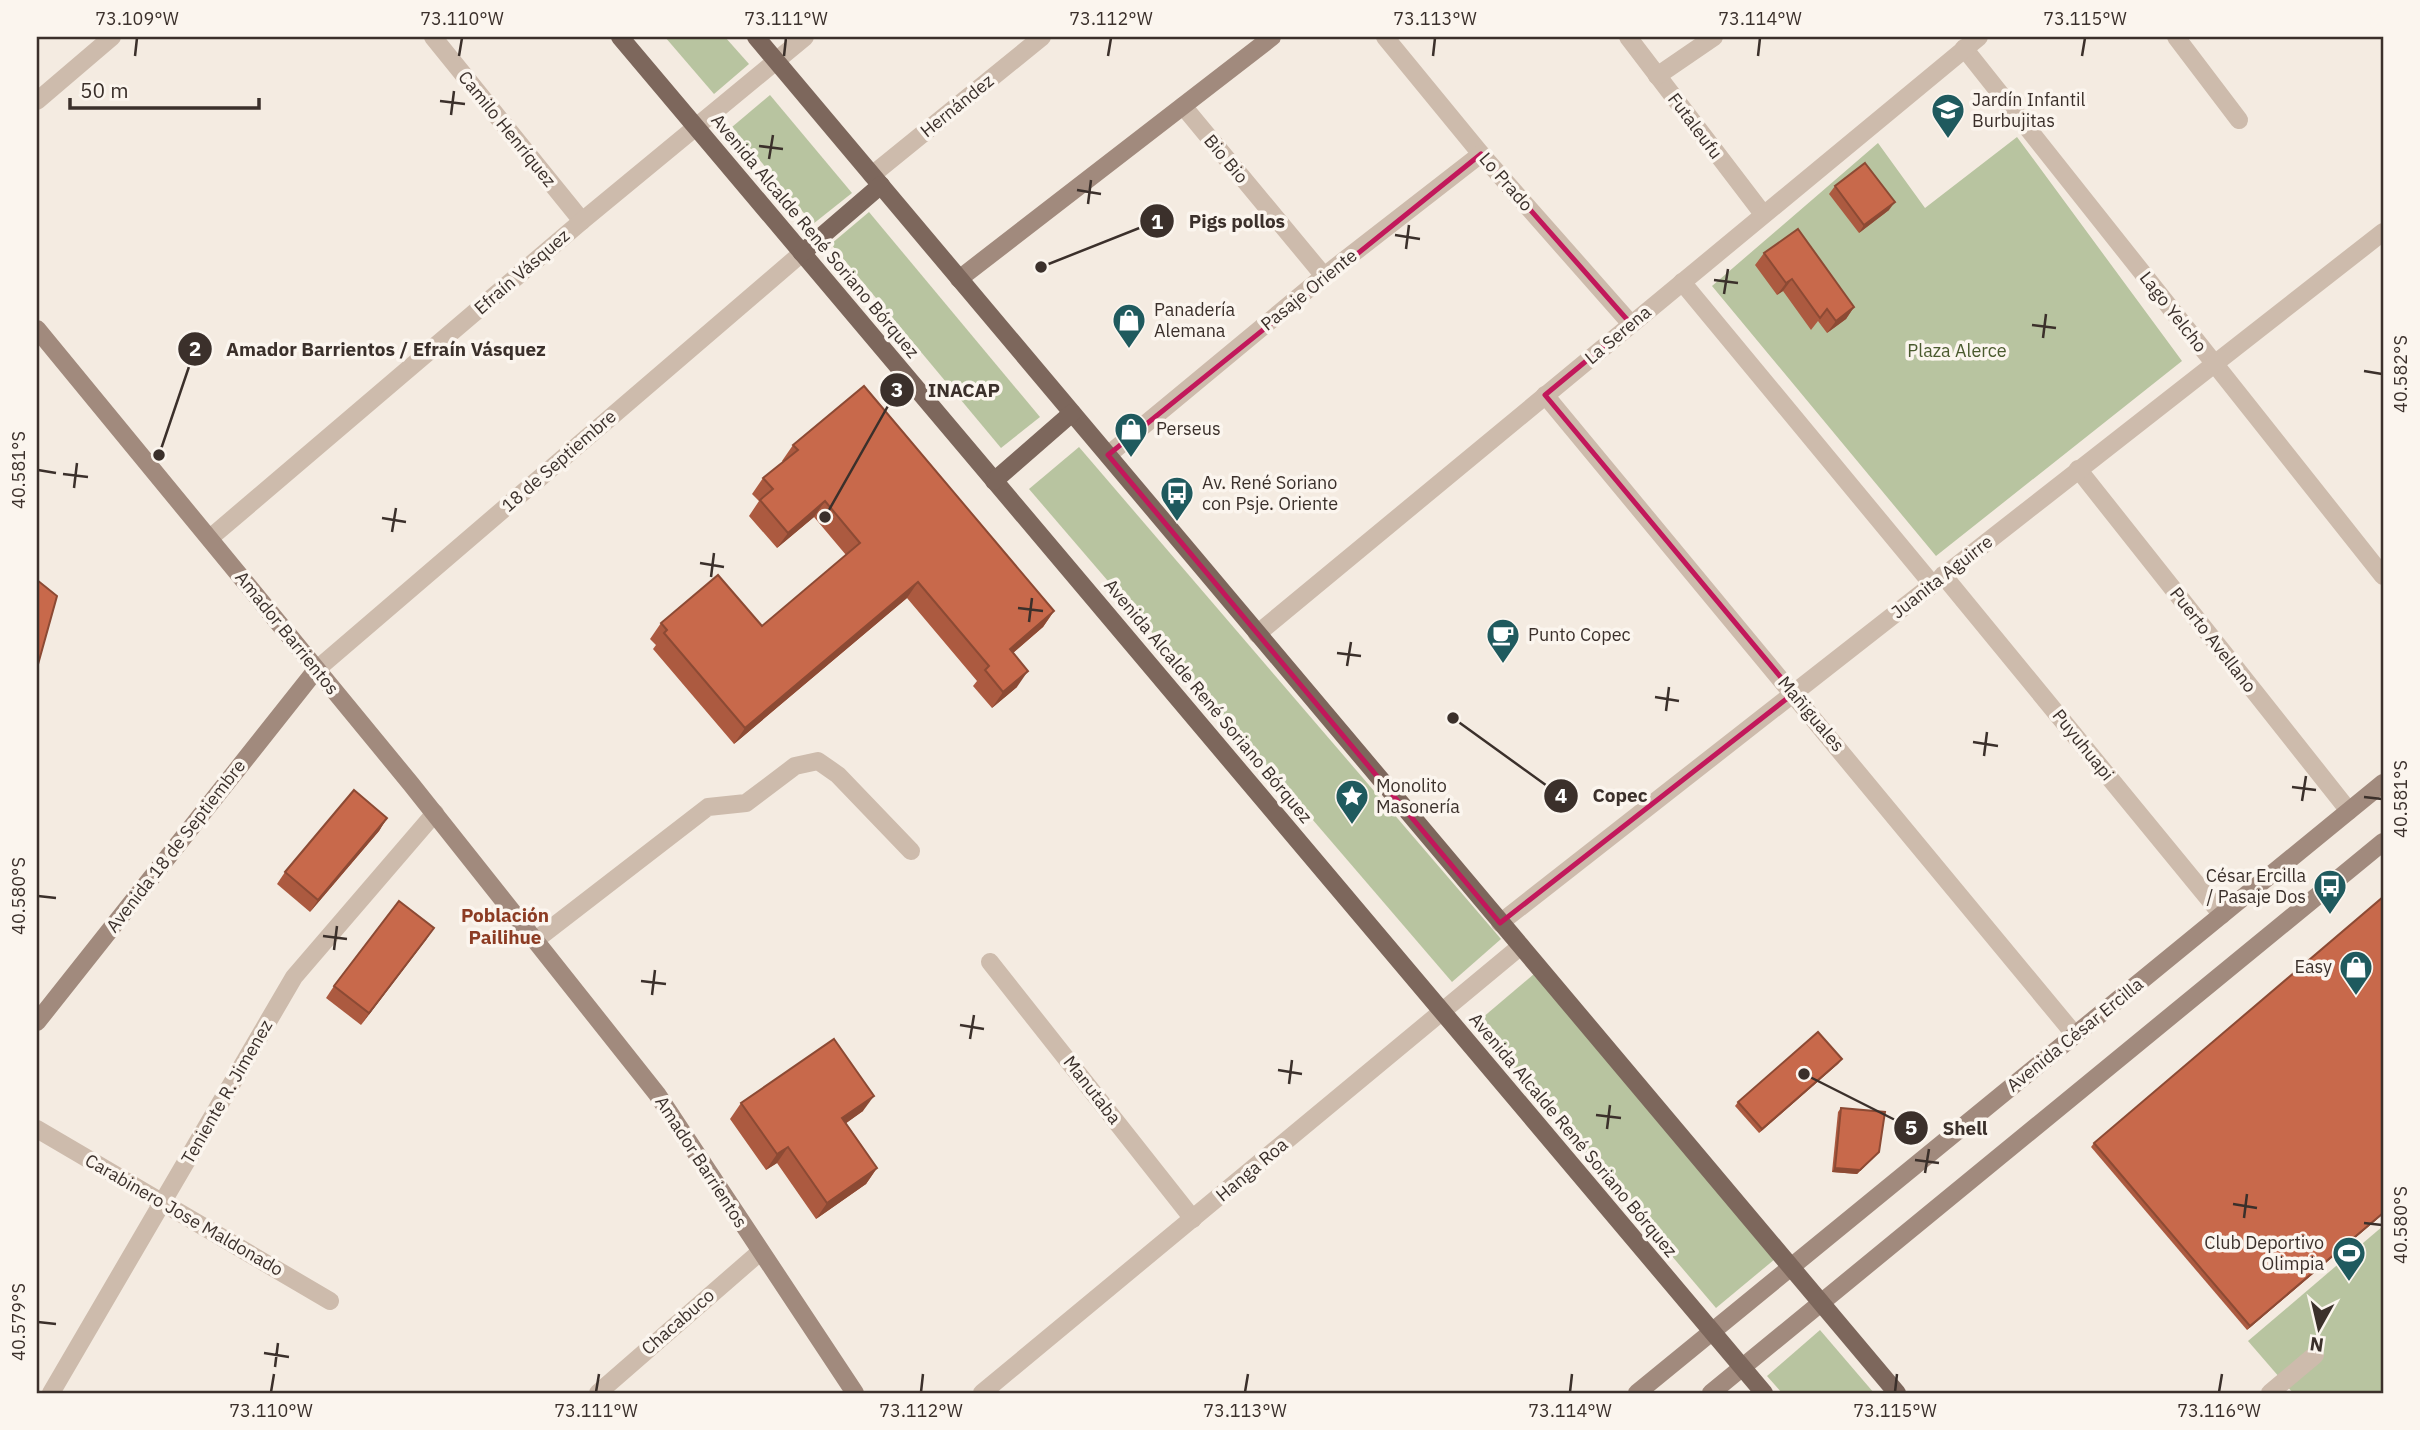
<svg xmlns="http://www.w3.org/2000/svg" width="2420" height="1430" viewBox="0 0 2420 1430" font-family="'IBM Plex Sans',sans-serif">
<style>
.green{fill:#b8c4a0}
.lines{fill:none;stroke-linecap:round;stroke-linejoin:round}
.street{stroke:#cdbbac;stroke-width:18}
.secondary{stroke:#a18a7d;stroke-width:18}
.primary{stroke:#7d675c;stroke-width:18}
.wall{fill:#ac5a40}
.shaded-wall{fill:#8c4a34}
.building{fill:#c8694b;stroke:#8c4a34;stroke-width:2}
.marked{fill:none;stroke:#c2185b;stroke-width:5;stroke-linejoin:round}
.ticks{fill:none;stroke:#3b302b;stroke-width:2.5}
.labels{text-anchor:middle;stroke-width:7;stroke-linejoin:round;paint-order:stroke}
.poi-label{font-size:18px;fill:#3b302b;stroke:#fbf5ee;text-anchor:start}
.street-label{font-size:18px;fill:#3b302b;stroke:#fbf5ee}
.park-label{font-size:18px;fill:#4a5a2e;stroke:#fbf5ee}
.neighbourhood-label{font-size:19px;font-weight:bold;fill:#8c3b22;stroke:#fbf5ee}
.leader{fill:none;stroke:#3b302b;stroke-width:2.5}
.callout-dot{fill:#3b302b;stroke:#fbf5ee;stroke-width:2.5}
.mark-label{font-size:21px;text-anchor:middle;font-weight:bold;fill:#fff}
.callout-label{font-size:19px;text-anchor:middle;font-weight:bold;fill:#3b302b;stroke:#fbf5ee;stroke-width:7;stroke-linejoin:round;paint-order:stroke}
.neatline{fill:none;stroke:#3b302b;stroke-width:2.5}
.ticks-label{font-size:18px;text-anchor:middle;fill:#3b302b}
</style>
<rect width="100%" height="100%" fill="#f4ebe1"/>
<g class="green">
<polygon points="665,37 725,37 749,64 714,94"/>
<polygon points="770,95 852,193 813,224 732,127"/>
<polygon points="2017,137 2182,361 1936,556 1712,286 1878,143 1925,208"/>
<polygon points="869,212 1040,417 1001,448 831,244"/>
<polygon points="1079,447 1501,939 1452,982 1029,489"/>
<polygon points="1534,974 1775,1259 1716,1308 1475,1024"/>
<polygon points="2383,1226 2383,1393 2293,1393 2248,1341"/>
<polygon points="1820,1330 1874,1393 1782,1393 1767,1376"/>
</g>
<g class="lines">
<g class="street">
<polyline points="433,37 582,221"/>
<polyline points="1385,37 1481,154 1631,324"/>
<polyline points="1628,37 1763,214"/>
<polyline points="2176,37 2239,120"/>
<polyline points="1964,48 2383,576"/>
<polyline points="1657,76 1714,37"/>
<polyline points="37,101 112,37"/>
<polyline points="1183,106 1324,276"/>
<polyline points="872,175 1042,37"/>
<polyline points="1682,282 1932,584"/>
<polyline points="1545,395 2075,1035"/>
<polyline points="1108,455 1324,276 1481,154"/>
<polyline points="2078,469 2349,811"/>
<polyline points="210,538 582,221 805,37"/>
<polyline points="1943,575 2222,915"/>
<polyline points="1257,634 1979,37"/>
<polyline points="316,670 802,253"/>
<polyline points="1500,923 2383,232"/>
<polyline points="537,939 708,807 746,803 795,766 818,761 838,775 911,851"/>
<polyline points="990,962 1193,1219"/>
<polyline points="37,1129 330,1301"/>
<polyline points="51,1393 294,977 435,813"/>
<polyline points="598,1393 760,1252"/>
<polyline points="982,1393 1521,946"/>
<polyline points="2270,1393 2315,1355"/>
</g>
<g class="secondary">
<polyline points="959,279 1272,37"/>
<polyline points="37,329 411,784 657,1094 855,1393"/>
<polyline points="37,1022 316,670"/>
<polyline points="1637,1393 2383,783"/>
<polyline points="1711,1393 2383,842"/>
</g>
<g class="primary">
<polyline points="620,37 1764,1393"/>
<polyline points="756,37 1897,1393"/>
<polyline points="802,253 881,185"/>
<polyline points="994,481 1072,413"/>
</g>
</g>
<g class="wall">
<polygon points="1835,186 1889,210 1859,233 1829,194"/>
<polygon points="1764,253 1854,307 1846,319 1827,333 1818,321 1811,330 1783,291 1777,295 1755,265"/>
<polygon points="793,445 1054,611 1043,627 1013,653 1017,687 992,708 973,686 977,681 907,598 734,744 653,649 656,645 650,639 661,623 762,626 846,555 814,517 777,548 749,516 759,501 752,494 763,478 783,462 782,461"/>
<polygon points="387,818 379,831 310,912 277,884 285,872"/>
<polygon points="2383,897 2383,1214 2247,1330 2091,1147 2094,1143"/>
<polygon points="434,928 361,1025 326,998 334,986"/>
<polygon points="1839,1063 1759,1133 1735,1106 1738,1102"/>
<polygon points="741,1103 863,1111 846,1123 877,1168 866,1184 816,1219 777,1163 766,1170 730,1119"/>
<polygon points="1841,1108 1879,1152 1857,1174 1832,1172 1838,1112"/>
</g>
<g class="shaded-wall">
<polygon points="1895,202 1889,210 1859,233 1864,225"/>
<polygon points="1792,279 1783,291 1777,295 1786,283"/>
<polygon points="1854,307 1846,319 1827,333 1836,321"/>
<polygon points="825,501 814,517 777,548 788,533"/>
<polygon points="918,582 907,598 734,744 745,728"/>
<polygon points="1054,611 1043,627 999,665 1010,649"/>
<polygon points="1028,671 1017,687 992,708 1003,692"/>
<polygon points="387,818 379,831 310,912 318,900"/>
<polygon points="434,928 426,940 361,1025 369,1013"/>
<polygon points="1842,1059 1839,1063 1759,1133 1762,1129"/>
<polygon points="874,1096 863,1111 831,1134 842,1118"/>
<polygon points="788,1147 777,1163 766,1170 777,1154"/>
<polygon points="1879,1152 1857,1174 1832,1172 1835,1168"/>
<polygon points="877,1168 866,1184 816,1219 827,1203"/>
<polygon points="2383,1213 2383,1214 2247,1330 2250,1326"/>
</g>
<g class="building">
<polygon points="1865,163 1895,202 1864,225 1835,186"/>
<polygon points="1798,229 1854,307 1836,321 1827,309 1820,318 1792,279 1786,283 1764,253"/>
<polygon points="864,386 1054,611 1010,649 1028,671 1003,692 985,670 989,666 918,582 745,728 664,633 667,630 661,623 718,575 762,626 860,543 825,501 788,533 760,500 773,489 763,478 798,450 793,445"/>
<polygon points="37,580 57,596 37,668"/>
<polygon points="354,790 387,818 318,900 285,872"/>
<polygon points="2383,897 2383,1213 2250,1326 2094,1143"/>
<polygon points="399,901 434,928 369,1013 334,986"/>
<polygon points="1818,1032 1842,1059 1762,1129 1738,1102"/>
<polygon points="834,1039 874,1096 842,1118 877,1168 827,1203 788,1147 777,1154 741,1103"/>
<polygon points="1841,1108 1885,1112 1879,1152 1860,1170 1835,1168"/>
</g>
<path class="marked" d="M1481,154L1631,324L1545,395L1794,693L1500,923L1108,455Z"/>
<path class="ticks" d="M135,56L137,38M459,56L462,38M784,56L786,38M1108,56L1111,38M1433,56L1435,38M1758,56L1760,38M2082,56L2085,38M440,101L465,104M451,115L454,91M759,146L783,149M769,159L773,135M1077,190L1101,194M1088,204L1091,180M1395,235L1420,239M1406,249L1409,225M1714,280L1738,283M1724,294L1728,269M2032,325L2056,328M2043,338L2046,314M2364,371L2382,374M38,470L56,473M63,474L88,477M74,488L77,463M382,518L406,522M392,532L396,508M700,563L724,567M711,577L714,553M1018,608L1043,611M1029,622L1032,598M1337,653L1361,656M1347,666L1351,642M1655,697L1679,701M1666,711L1669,687M1973,742L1998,746M1984,756L1987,732M2292,787L2316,790M2364,797L2382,799M2302,801L2306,776M38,896L56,898M323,936L347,939M334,950L337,926M641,981L666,984M652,995L655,970M960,1025L984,1029M970,1039L974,1015M1278,1070L1302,1074M1289,1084L1292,1060M1596,1115L1621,1118M1607,1129L1610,1105M1915,1160L1939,1163M1925,1173L1929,1149M2233,1204L2257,1208M2244,1218L2247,1194M2364,1223L2382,1225M38,1322L56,1324M264,1353L289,1357M275,1367L278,1343M271,1392L274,1374M596,1392L599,1374M921,1392L923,1374M1245,1392L1248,1374M1570,1392L1572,1374M1895,1392L1897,1374M2219,1392L2222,1374"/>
<defs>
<symbol id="school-pin" viewBox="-11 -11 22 30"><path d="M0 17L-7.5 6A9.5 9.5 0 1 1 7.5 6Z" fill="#1f5a5e" stroke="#fbf5ee"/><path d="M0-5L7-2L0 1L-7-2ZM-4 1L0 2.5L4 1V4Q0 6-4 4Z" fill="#fff"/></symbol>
<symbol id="shop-pin" viewBox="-11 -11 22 30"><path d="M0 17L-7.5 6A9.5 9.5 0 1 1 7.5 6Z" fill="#1f5a5e" stroke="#fbf5ee"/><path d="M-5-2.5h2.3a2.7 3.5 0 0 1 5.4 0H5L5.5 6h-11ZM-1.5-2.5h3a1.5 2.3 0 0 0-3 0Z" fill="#fff"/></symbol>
<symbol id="bus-pin" viewBox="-11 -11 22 30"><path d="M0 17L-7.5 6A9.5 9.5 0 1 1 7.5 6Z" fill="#1f5a5e" stroke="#fbf5ee"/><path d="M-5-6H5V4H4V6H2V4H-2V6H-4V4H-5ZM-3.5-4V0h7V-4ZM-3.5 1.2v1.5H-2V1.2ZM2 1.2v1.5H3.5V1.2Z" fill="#fff"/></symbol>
<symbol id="cafe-pin" viewBox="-11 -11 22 30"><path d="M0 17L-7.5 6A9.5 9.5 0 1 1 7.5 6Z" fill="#1f5a5e" stroke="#fbf5ee"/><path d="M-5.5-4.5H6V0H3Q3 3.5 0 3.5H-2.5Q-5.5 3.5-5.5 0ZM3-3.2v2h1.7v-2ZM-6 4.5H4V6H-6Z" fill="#fff"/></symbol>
<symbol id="sight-pin" viewBox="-11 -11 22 30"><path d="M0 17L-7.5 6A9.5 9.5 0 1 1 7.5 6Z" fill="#1f5a5e" stroke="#fbf5ee"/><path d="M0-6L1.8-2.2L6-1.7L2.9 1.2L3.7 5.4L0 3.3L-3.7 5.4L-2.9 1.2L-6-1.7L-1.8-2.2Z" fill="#fff"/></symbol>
<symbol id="stadium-pin" viewBox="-11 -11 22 30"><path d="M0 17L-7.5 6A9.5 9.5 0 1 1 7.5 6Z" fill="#1f5a5e" stroke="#fbf5ee"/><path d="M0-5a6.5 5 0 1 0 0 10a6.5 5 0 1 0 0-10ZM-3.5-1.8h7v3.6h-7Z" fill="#fff"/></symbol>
</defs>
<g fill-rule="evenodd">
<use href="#school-pin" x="1929" y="91" width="38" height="52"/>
<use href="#shop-pin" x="1110" y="301" width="38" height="52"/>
<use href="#shop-pin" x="1112" y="410" width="38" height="52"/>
<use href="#bus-pin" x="1158" y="474" width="38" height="52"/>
<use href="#cafe-pin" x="1484" y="616" width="38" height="52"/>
<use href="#sight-pin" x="1333" y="777" width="38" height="52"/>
<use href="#bus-pin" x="2311" y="867" width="38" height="52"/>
<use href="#shop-pin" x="2337" y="948" width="38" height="52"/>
<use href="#stadium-pin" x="2330" y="1234" width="38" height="52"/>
</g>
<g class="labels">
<g class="poi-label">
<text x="1972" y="106">Jardín Infantil<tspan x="1972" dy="21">Burbujitas</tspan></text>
<text x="1154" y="316">Panadería<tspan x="1154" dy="21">Alemana</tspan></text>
<text x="1156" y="435">Perseus</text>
<text x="1202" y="489">Av. René Soriano<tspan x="1202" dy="21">con Psje. Oriente</tspan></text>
<text x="1528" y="641">Punto Copec</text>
<text x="1376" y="792">Monolito<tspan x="1376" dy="21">Masonería</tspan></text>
<text x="2306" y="882" text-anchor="end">César Ercilla<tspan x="2306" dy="21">/ Pasaje Dos</tspan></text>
<text x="2332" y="973" text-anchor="end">Easy</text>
<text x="2324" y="1249" text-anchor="end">Club Deportivo<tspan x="2324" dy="21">Olimpia</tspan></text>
</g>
<g class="street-label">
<text transform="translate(957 106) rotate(-39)" y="6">Hernández</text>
<text transform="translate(1695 126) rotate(53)" y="6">Futaleufu</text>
<text transform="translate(507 129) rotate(51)" y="6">Camilo Henríquez</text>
<text transform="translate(1226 159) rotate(50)" y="6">Bio Bio</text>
<text transform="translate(1506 182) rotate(49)" y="6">Lo Prado</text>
<text transform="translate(815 236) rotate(50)" y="6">Avenida Alcalde René Soriano Bórquez</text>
<text transform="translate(522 272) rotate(-41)" y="6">Efraín Vásquez</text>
<text transform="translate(1309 290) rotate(-39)" y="6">Pasaje Oriente</text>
<text transform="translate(2173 312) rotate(52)" y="6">Lago Yelcho</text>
<text transform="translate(1618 335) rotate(-40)" y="6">La Serena</text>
<text transform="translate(559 461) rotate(-41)" y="6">18 de Septiembre</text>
<text transform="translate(1942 577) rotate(-38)" y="6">Juanita Aguirre</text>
<text transform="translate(287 633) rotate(51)" y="6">Amador Barrientos</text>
<text transform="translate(2213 640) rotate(52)" y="6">Puerto Avellano</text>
<text transform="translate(1208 701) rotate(50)" y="6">Avenida Alcalde René Soriano Bórquez</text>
<text transform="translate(1811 714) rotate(50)" y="6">Mañiguales</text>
<text transform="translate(2083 745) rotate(51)" y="6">Puyuhuapi</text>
<text transform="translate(176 846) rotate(-52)" y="6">Avenida 18 de Septiembre</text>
<text transform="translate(2075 1035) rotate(-39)" y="6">Avenida César Ercilla</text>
<text transform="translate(1092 1090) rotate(52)" y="6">Manutaba</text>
<text transform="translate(227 1092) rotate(-60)" y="6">Teniente R. Jimenez</text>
<text transform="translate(1573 1135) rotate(50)" y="6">Avenida Alcalde René Soriano Bórquez</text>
<text transform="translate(701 1162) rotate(57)" y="6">Amador Barrientos</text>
<text transform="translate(1252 1170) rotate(-40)" y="6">Hanga Roa</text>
<text transform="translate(184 1215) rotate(30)" y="6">Carabinero Jose Maldonado</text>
<text transform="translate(678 1322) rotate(-41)" y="6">Chacabuco</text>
</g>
<g class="park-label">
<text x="1957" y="357">Plaza Alerce</text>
</g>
<g class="neighbourhood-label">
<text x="505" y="922">Población<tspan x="505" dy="22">Pailihue</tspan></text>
</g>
</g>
<path class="leader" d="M1041 267L1157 221M159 455L195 349M825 517L897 390M1453 718L1561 796M1804 1074L1911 1128"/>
<g class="callout-dot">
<circle cx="1041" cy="267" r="7"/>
<circle cx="159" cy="455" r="7"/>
<circle cx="825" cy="517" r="7"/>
<circle cx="1453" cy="718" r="7"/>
<circle cx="1804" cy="1074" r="7"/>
<circle cx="1157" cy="221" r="18"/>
<circle cx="195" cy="349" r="18"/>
<circle cx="897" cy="390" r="18"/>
<circle cx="1561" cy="796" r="18"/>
<circle cx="1911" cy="1128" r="18"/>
</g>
<g class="mark-label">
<text x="1157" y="229">1</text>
<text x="195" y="356">2</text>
<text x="897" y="397">3</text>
<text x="1561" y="803">4</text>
<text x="1911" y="1135">5</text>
</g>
<g class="callout-label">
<text x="1237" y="228">Pigs pollos</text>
<text x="386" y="356">Amador Barrientos / Efraín Vásquez</text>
<text x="964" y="397">INACAP</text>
<text x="1620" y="802">Copec</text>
<text x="1965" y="1135">Shell</text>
</g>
<rect width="2420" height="1430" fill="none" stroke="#fbf5ee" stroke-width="77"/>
<g transform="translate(2319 1328) rotate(188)" stroke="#fbf5ee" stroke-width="5" paint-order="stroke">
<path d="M0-5L12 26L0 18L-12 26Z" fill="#3b302b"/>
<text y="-10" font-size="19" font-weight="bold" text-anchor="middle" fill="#3b302b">N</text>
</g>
<path d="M70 98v10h189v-10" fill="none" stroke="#3b302b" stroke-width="3.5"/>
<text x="80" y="98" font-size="21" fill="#3b302b" stroke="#fbf5ee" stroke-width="5" paint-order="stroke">50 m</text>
<rect x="38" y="38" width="2344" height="1354" class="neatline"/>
<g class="ticks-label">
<text x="137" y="25">73.109°W</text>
<text x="462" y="25">73.110°W</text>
<text x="786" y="25">73.111°W</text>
<text x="1111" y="25">73.112°W</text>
<text x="1435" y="25">73.113°W</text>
<text x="1760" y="25">73.114°W</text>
<text x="2085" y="25">73.115°W</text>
<text transform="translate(2401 374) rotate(-90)" y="6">40.582°S</text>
<text transform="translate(19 470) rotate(-90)" y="6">40.581°S</text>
<text transform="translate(2401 799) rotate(-90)" y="6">40.581°S</text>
<text transform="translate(19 896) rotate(-90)" y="6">40.580°S</text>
<text transform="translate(2401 1225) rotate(-90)" y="6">40.580°S</text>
<text transform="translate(19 1322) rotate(-90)" y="6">40.579°S</text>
<text x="271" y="1417">73.110°W</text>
<text x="596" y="1417">73.111°W</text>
<text x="921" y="1417">73.112°W</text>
<text x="1245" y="1417">73.113°W</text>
<text x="1570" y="1417">73.114°W</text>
<text x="1895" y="1417">73.115°W</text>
<text x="2219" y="1417">73.116°W</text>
</g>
</svg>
